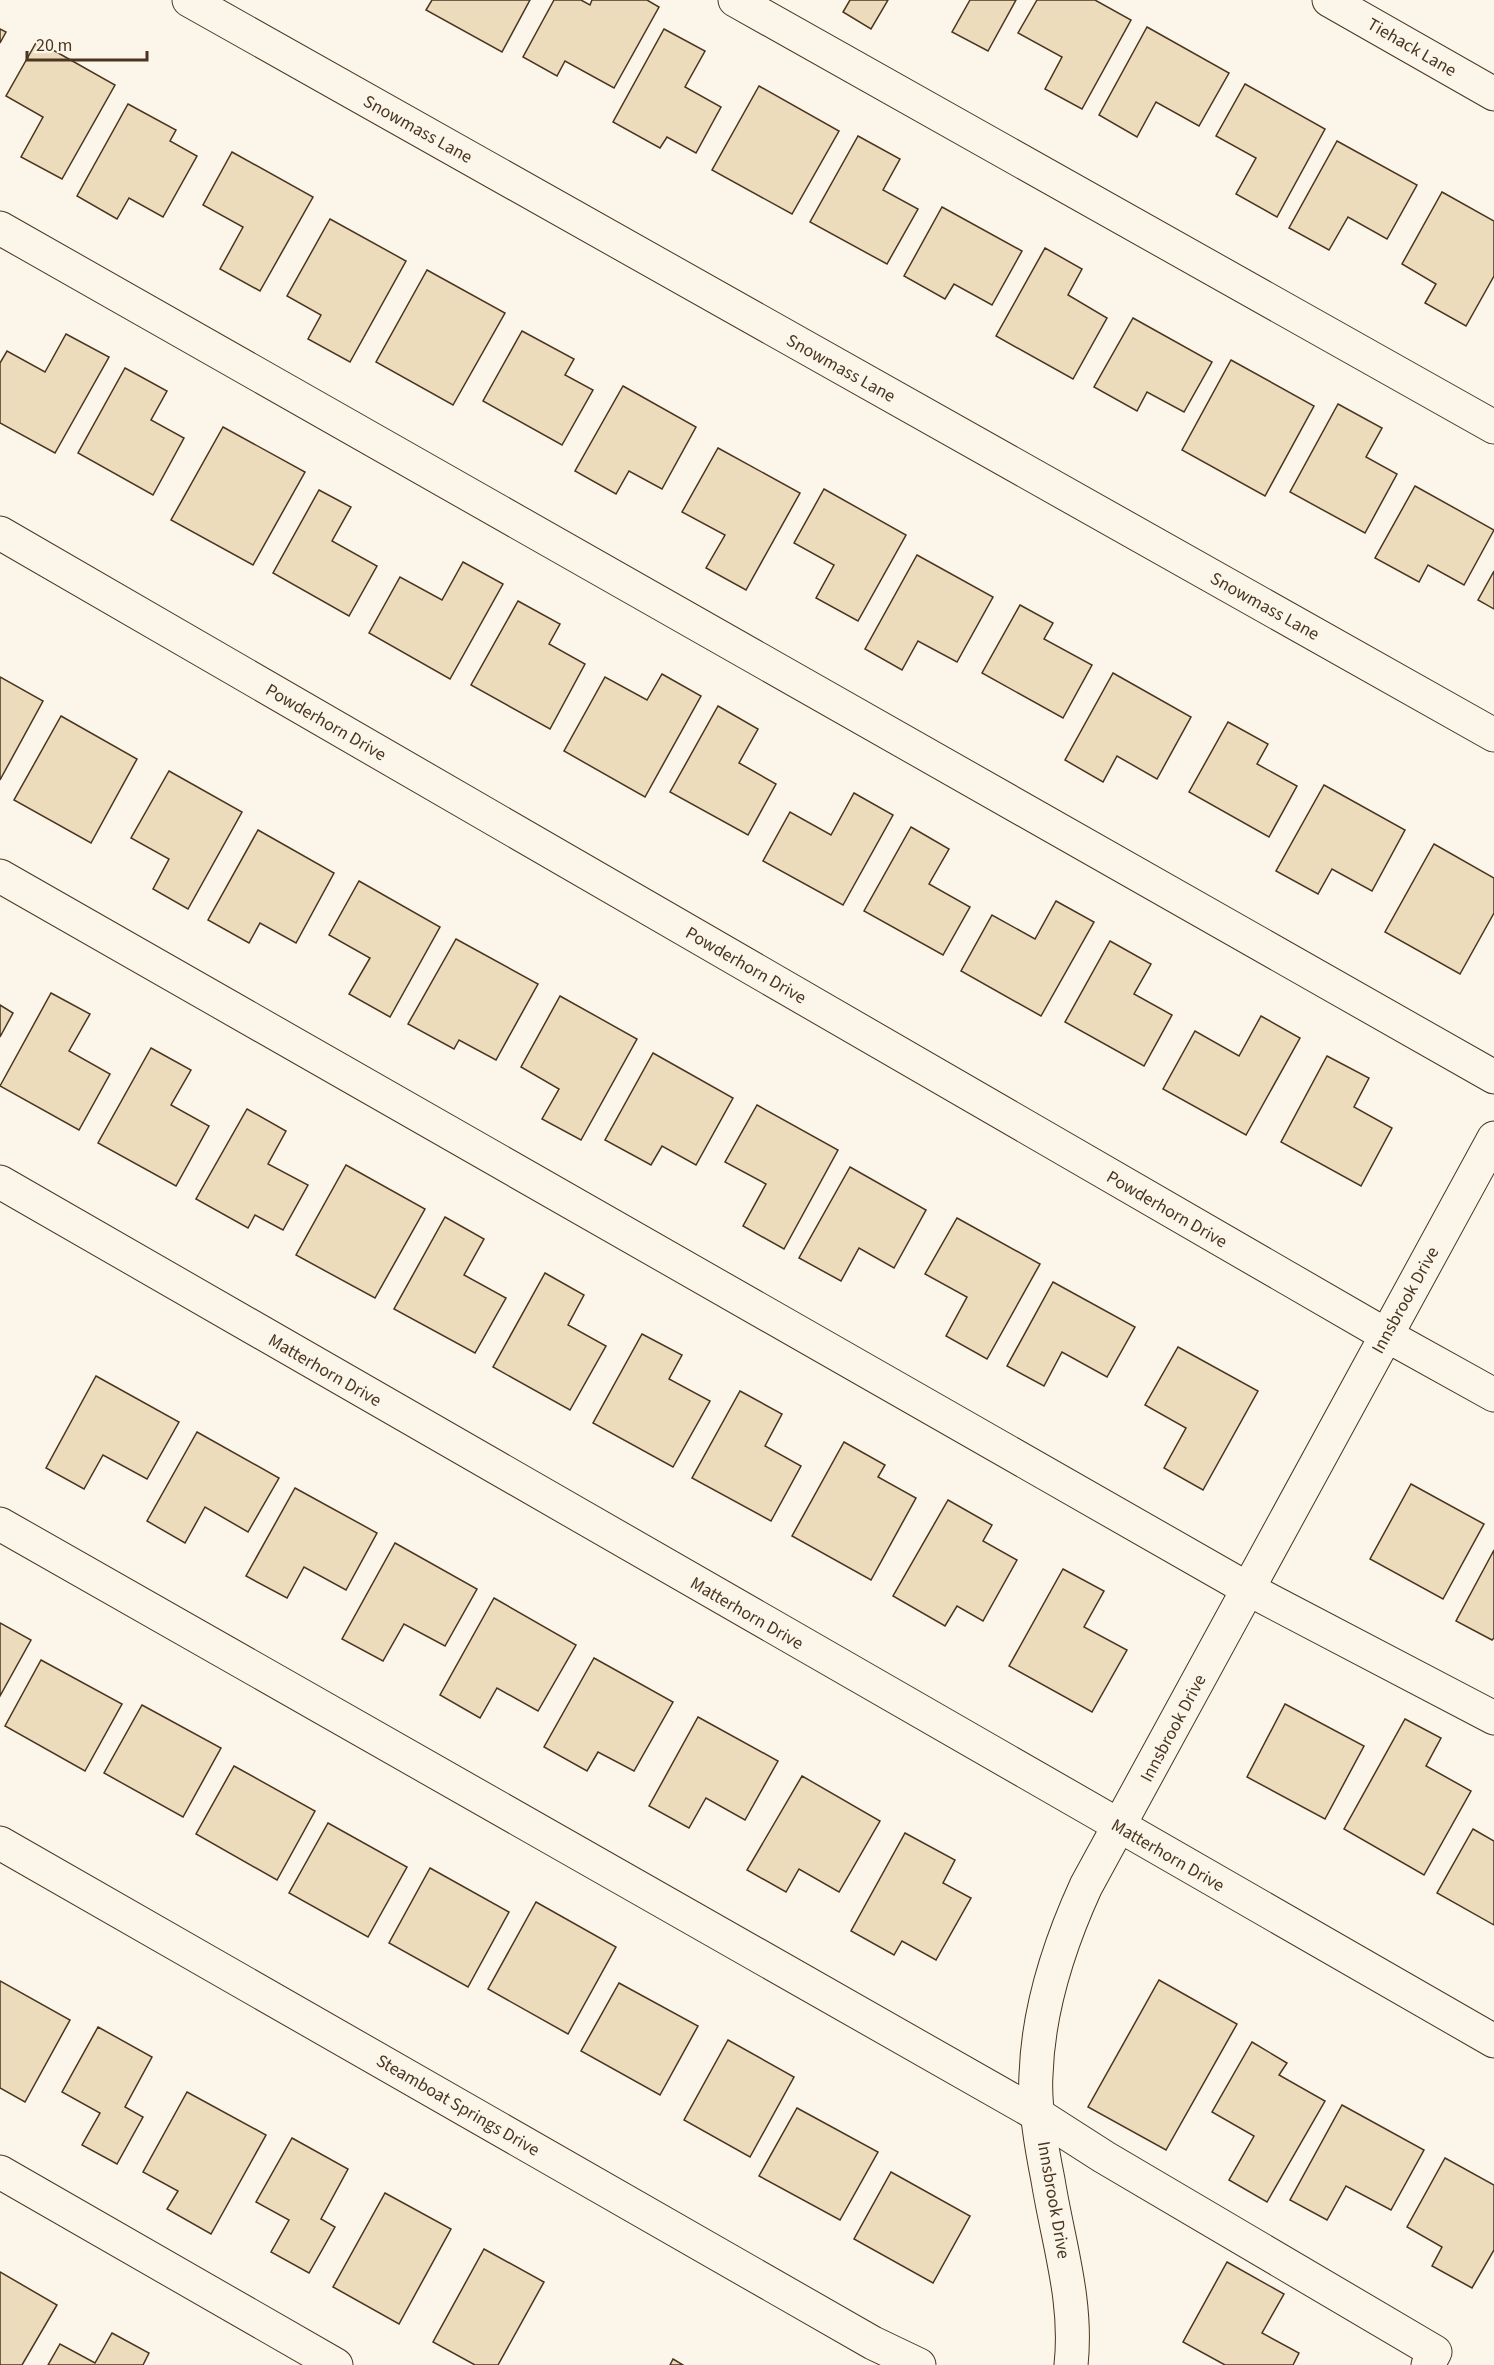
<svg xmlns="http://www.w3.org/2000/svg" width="1494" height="2365" viewBox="0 0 1494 2365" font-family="'Source Sans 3',sans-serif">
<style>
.building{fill:#ecdcbc;stroke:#4a3520;stroke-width:1.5}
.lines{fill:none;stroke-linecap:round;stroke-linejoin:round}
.minor-casing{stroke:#4a3520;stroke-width:35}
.minor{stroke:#fbf6e9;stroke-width:33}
.labels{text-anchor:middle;stroke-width:4.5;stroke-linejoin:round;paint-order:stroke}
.street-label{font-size:18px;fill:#4a3520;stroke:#fbf6e9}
</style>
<rect width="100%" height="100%" fill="#fbf6e9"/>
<g class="building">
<polygon points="432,0 530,0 502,52 426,10"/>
<polygon points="554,0 581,0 590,5 592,0 647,0 659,7 614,88 565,61 557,76 523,57"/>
<polygon points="850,0 888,0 871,29 843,12"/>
<polygon points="970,0 1016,0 988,51 952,32"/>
<polygon points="1037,0 1095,0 1131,20 1082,109 1045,89 1062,57 1018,33"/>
<polygon points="1147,27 1229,73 1199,126 1156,102 1137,137 1099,115"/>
<polygon points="0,29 6,32 0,43"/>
<polygon points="664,29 705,51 685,87 721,107 696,153 667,137 660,148 613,122"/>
<polygon points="37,41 115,85 62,179 21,157 43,117 6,96"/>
<polygon points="1245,84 1325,129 1277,217 1236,194 1256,158 1216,136"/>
<polygon points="759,86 839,131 792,214 712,170"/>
<polygon points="128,104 176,130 170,141 197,156 163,217 129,198 117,219 77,196"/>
<polygon points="858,136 900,159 883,190 918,209 887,264 810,222"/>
<polygon points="1337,141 1417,185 1387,239 1348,217 1329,250 1289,228"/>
<polygon points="232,152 313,197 260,291 220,269 243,227 203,205"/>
<polygon points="1442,192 1494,221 1494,276 1466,326 1425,303 1436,284 1402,264"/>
<polygon points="942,207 1022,251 992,305 954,284 945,299 904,276"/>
<polygon points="330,219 406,261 350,362 308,339 321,315 287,296"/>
<polygon points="1045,248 1082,269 1068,295 1107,318 1073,379 996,336"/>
<polygon points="427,270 505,313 453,405 376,362"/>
<polygon points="1133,318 1212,362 1184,412 1147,392 1137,411 1094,387"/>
<polygon points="522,331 574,359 565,375 593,390 562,445 483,401"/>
<polygon points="66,334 109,357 55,453 0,423 0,363 7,351 45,372"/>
<polygon points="1231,360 1314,406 1265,496 1182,450"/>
<polygon points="125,368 167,391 151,420 184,438 153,495 78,453"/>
<polygon points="623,386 696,427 662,489 629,471 616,494 575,471"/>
<polygon points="1338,404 1382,428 1366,457 1397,474 1365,533 1290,492"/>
<polygon points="223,427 305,472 253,565 171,520"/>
<polygon points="718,448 800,493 746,590 706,568 725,535 682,512"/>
<polygon points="1415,486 1494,530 1464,585 1428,565 1419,582 1375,558"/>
<polygon points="824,489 906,535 858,621 816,598 834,565 794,543"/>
<polygon points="319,490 351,507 332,541 377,566 349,616 273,573"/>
<polygon points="917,555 993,597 957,662 918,641 902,670 865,649"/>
<polygon points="463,562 503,584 450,679 369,633 400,577 442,600"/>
<polygon points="1494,571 1494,609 1478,600"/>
<polygon points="518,601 560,624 549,644 585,664 550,729 471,685"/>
<polygon points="1020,605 1053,623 1044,639 1092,665 1063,718 982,673"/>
<polygon points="1113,673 1191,717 1157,779 1117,756 1103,782 1065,760"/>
<polygon points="662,674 701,696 645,797 564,751 605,677 647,700"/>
<polygon points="0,677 43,701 0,780"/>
<polygon points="718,706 758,729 739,763 776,784 748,835 670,792"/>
<polygon points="61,716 137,759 91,843 14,800"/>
<polygon points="1228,722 1268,744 1257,764 1297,786 1269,837 1189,792"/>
<polygon points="169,771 242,812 188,909 153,889 169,859 131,838"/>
<polygon points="1324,785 1405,830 1372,891 1332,869 1318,894 1276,871"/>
<polygon points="854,793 893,815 843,905 763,861 790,812 831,835"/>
<polygon points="911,827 949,849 929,884 970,907 943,955 864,911"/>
<polygon points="258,830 334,873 296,943 260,923 249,943 208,920"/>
<polygon points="1434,844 1494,878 1494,913 1460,974 1385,932"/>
<polygon points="359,881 440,927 390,1017 349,994 370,958 329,935"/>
<polygon points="1056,901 1094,922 1041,1016 961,971 992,915 1035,939"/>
<polygon points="456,939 538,984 496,1060 459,1040 454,1049 408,1024"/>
<polygon points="1110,941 1151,964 1134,994 1172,1015 1144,1066 1065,1022"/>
<polygon points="51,993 90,1014 69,1051 110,1074 79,1130 0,1086"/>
<polygon points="560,996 637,1039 581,1140 542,1119 559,1089 521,1067"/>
<polygon points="0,1005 13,1013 0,1037"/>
<polygon points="1261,1016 1300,1038 1246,1135 1163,1089 1195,1031 1239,1056"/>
<polygon points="151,1048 191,1070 171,1105 209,1126 176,1186 98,1143"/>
<polygon points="653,1053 733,1098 696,1165 662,1146 651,1165 605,1140"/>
<polygon points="1327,1056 1369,1078 1354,1107 1392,1128 1361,1186 1281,1142"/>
<polygon points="757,1105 838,1150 784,1249 743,1226 766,1184 725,1162"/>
<polygon points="247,1109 286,1131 268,1164 308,1185 283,1230 255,1215 248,1228 196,1199"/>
<polygon points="346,1165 425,1209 375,1298 296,1255"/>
<polygon points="850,1167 926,1210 894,1268 859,1248 841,1281 799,1258"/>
<polygon points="445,1217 484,1239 464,1275 506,1298 475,1353 394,1309"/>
<polygon points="957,1218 1040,1264 987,1359 946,1336 967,1297 925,1274"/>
<polygon points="545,1273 584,1295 568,1325 606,1346 570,1410 493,1367"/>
<polygon points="1053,1282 1135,1327 1107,1377 1062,1352 1044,1386 1007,1366"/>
<polygon points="642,1334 682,1355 669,1379 710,1401 673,1467 593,1423"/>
<polygon points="1178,1347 1258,1391 1203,1490 1164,1468 1186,1428 1145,1405"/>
<polygon points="96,1376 179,1422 147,1479 103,1455 84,1489 46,1468"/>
<polygon points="740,1391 782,1414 765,1446 801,1466 771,1521 692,1478"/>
<polygon points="197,1432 279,1478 248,1532 205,1507 185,1543 147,1521"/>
<polygon points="844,1442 885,1465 878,1477 916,1498 871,1580 792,1536"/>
<polygon points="1411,1484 1484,1524 1443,1599 1370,1559"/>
<polygon points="295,1488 377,1533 346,1590 304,1567 287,1598 246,1576"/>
<polygon points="948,1500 992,1525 983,1541 1017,1560 983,1621 957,1606 945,1626 893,1596"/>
<polygon points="395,1543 477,1589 445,1646 404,1624 383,1661 342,1639"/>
<polygon points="1494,1550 1494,1638 1492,1640 1456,1621"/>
<polygon points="1063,1569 1104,1591 1084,1627 1127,1650 1092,1712 1009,1666"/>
<polygon points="494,1598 576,1645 538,1711 497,1688 480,1718 440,1695"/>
<polygon points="0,1623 31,1640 0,1696"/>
<polygon points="594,1658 673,1702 634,1771 598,1752 587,1771 544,1747"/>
<polygon points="41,1660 122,1704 85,1771 5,1726"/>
<polygon points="1285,1704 1364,1746 1325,1819 1247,1777"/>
<polygon points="142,1705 221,1748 183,1817 104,1773"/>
<polygon points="698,1717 778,1761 745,1820 706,1798 689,1828 649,1806"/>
<polygon points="1405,1719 1441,1738 1426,1766 1471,1791 1424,1875 1344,1829"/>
<polygon points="234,1766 315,1811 277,1880 196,1834"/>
<polygon points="802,1776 880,1821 839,1892 799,1869 786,1892 747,1870"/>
<polygon points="328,1823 407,1867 368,1937 289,1893"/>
<polygon points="1473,1829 1494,1841 1494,1925 1437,1893"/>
<polygon points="905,1833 955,1860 943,1883 971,1898 936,1960 902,1941 894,1955 851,1931"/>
<polygon points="430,1868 509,1912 468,1987 389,1943"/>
<polygon points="536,1902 616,1947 568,2034 488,1989"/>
<polygon points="1159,1980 1237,2024 1166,2150 1088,2107"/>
<polygon points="0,1981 70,2020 25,2102 0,2088"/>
<polygon points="619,1983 698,2026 660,2095 581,2051"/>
<polygon points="98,2027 152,2057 125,2107 143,2117 117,2164 82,2145 100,2113 62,2092"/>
<polygon points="728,2040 794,2077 750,2157 684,2120"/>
<polygon points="1252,2042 1287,2063 1279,2075 1325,2101 1267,2202 1229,2180 1254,2136 1212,2112"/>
<polygon points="187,2092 266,2135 211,2234 167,2209 178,2191 143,2172"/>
<polygon points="1342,2105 1424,2150 1391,2210 1346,2186 1327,2220 1290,2200"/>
<polygon points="797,2108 878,2152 840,2220 759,2176"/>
<polygon points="292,2138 348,2169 321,2219 335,2227 309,2273 271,2252 289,2220 256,2202"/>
<polygon points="1445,2158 1494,2185 1494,2250 1472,2288 1432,2266 1442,2247 1407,2227"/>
<polygon points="891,2172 970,2216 933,2283 854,2239"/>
<polygon points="385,2193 451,2229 399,2324 333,2287"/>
<polygon points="484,2249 544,2282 498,2365 475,2365 433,2342"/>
<polygon points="1227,2262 1284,2294 1262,2333 1299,2353 1293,2365 1225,2365 1183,2342"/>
<polygon points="0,2272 57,2305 22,2365 0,2365"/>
<polygon points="112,2333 149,2353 143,2365 48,2365 60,2344 95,2363"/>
<polygon points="673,2359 683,2365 670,2365"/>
</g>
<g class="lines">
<defs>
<g id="minor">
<polyline points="189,0 1494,735"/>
<polyline points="735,0 1494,427"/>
<polyline points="1329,0 1494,94"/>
<polyline points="0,228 1494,1077"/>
<polyline points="0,533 1386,1335 1494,1395"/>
<polyline points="0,876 1248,1589 1494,1718"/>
<polyline points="0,1182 1494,2041"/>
<polyline points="0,1524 1040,2116 1104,2157 1435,2352 1428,2365"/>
<polyline points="0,1843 873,2343 919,2365"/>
<polyline points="0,2172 336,2365"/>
<path d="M1071,2365C1078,2301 1058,2242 1048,2180C1042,2150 1034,2104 1036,2075C1038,2010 1059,1945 1086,1886L1494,1138"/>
</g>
</defs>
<use href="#minor" class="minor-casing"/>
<use href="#minor" class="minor"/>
</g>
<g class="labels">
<g class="street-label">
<text transform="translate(1412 47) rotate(30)" y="6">Tiehack Lane</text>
<text transform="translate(418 129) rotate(29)" y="6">Snowmass Lane</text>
<text transform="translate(841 368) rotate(29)" y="6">Snowmass Lane</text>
<text transform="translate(1265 606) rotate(29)" y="6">Snowmass Lane</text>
<text transform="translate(326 722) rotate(30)" y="6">Powderhorn Drive</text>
<text transform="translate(746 965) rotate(30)" y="6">Powderhorn Drive</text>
<text transform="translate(1167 1209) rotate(30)" y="6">Powderhorn Drive</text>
<text transform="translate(1405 1300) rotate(-61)" y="6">Innsbrook Drive</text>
<text transform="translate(325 1370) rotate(30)" y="6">Matterhorn Drive</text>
<text transform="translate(747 1613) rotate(30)" y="6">Matterhorn Drive</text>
<text transform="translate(1173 1728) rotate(-62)" y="6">Innsbrook Drive</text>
<text transform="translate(1168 1855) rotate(30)" y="6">Matterhorn Drive</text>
<text transform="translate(458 2105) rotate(30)" y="6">Steamboat Springs Drive</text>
<text transform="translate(1054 2200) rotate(80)" y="6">Innsbrook Drive</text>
</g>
</g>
<path d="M27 51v9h120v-9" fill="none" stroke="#4a3520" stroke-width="3"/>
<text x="36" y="51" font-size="18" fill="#4a3520" stroke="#fbf6e9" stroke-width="4.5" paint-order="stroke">20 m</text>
</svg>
